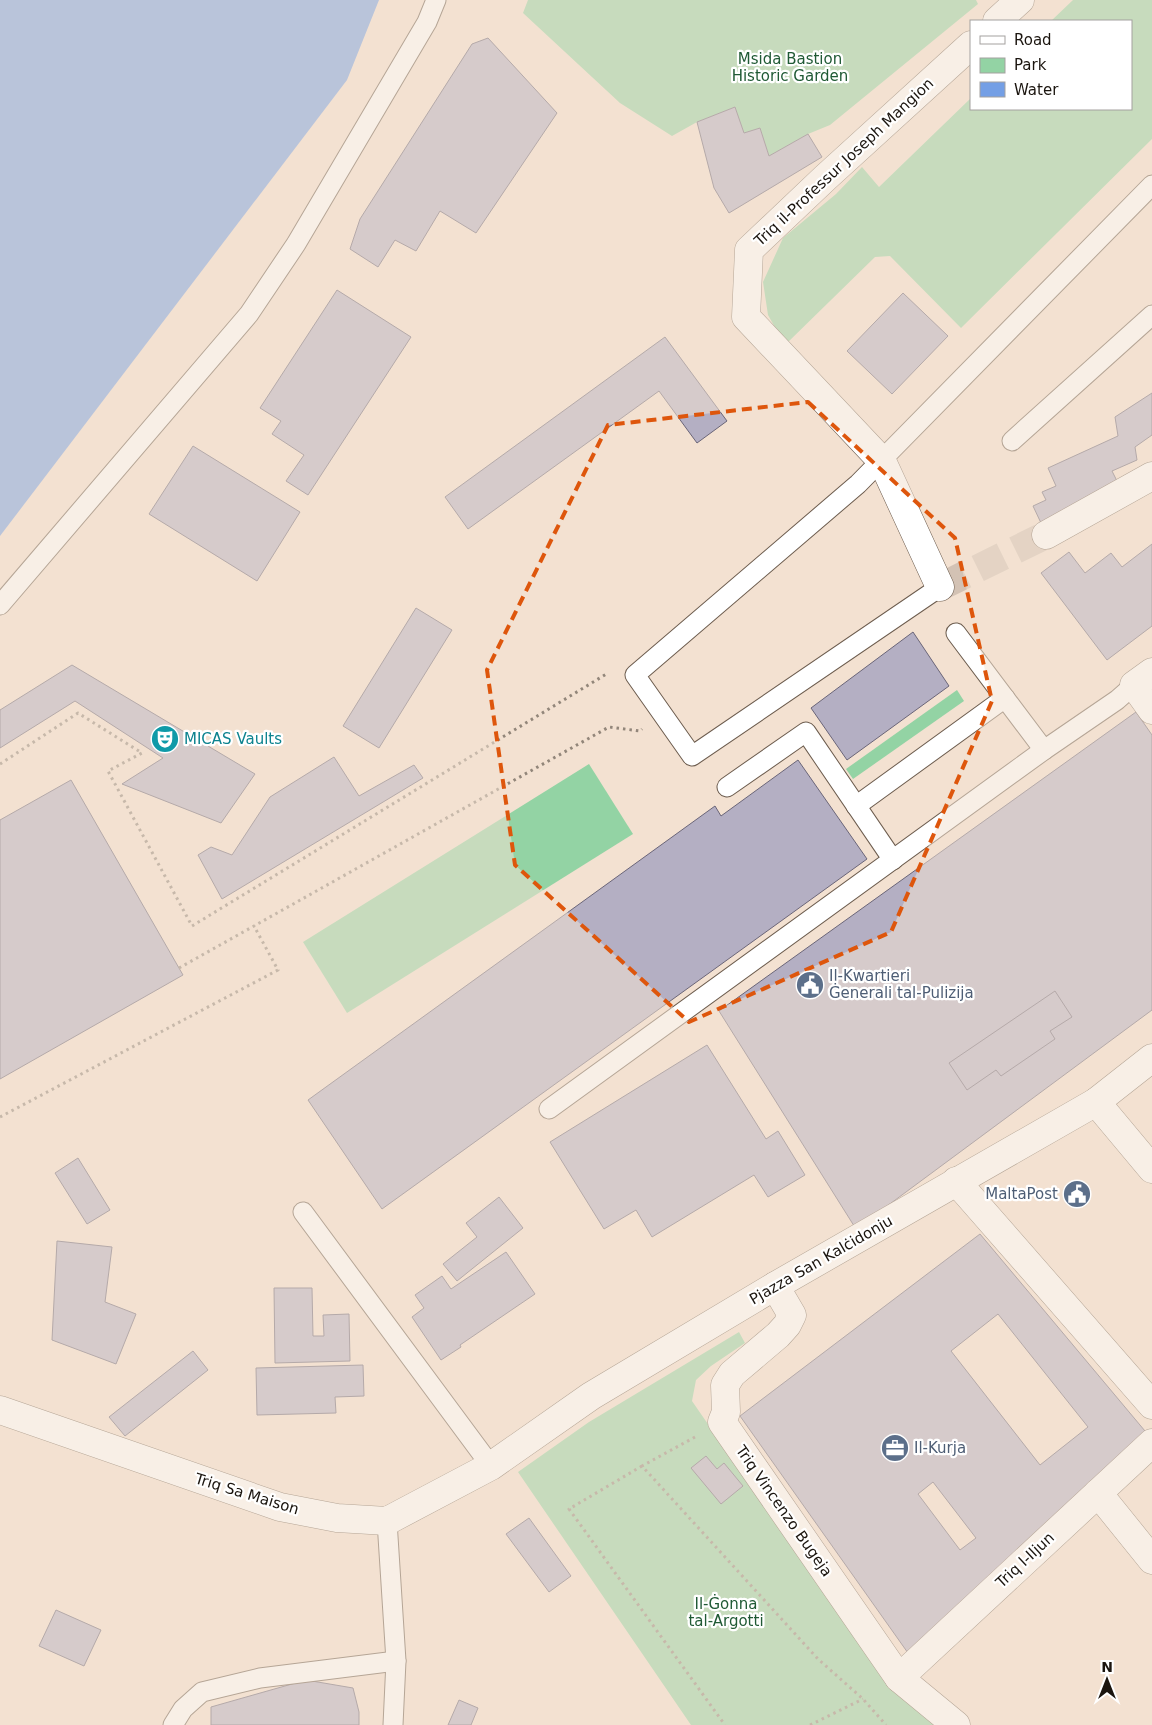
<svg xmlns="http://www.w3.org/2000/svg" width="1152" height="1725" viewBox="0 0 1152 1725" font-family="'DejaVu Sans',sans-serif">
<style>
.green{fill:#93d3a4}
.water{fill:#749fe5}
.building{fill:#b4afc3;stroke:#6a6578;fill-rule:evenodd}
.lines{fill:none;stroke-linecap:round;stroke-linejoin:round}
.tertiary-tunnel{stroke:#d3c2b4;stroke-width:28;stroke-dasharray:28 14;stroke-linecap:butt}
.service-casing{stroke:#6c5c4e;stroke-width:21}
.minor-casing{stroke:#6c5c4e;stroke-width:29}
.tertiary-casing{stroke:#6c5c4e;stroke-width:29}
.path{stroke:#92867a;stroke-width:3;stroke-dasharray:2.5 4;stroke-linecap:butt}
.service{stroke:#fff;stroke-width:19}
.minor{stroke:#fff;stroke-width:28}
.tertiary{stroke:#fff;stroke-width:28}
.marked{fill:none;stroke:#de560c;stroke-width:4;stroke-dasharray:10 6;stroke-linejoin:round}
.labels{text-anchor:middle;stroke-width:4.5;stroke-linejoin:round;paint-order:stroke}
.park-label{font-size:15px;fill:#205a35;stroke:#fff}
.street-label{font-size:15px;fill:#1b150f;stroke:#fff}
.culture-label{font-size:15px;fill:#0d838f;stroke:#fff;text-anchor:start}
.service-label{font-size:15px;fill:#4e5e75;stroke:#fff;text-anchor:start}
</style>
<rect width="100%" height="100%" fill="#f3e1d1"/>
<g class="green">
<polygon points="528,0 976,0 978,4 830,125 808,134 769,156 760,128 744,133 735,107 697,122 672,136 620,103 523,13"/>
<polygon points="1073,0 1152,0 1152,139 961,328 890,256 875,257 785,345 768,315 763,282 783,238 836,194 862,167 879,187 971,98 971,109 1131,109 1131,21 1051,21"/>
<polygon points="957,690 964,701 853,779 846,769"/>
<polygon points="589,764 633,834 347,1013 303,942"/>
<polygon points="739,1332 745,1343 711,1366 696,1380 692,1401 880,1673 935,1725 691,1725 518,1472 589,1422"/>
</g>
<polygon class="water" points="0,0 379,0 347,80 0,536"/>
<g class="building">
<polygon points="488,38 557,113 476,233 440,211 416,251 395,240 378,267 350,249 360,219 472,44"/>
<polygon points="735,107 744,133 760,128 769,156 808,134 822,157 729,213 714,188 697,122"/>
<polygon points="337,290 411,337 308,495 286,481 304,455 272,434 281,421 260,408"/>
<polygon points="903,293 948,336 892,394 847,351"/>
<polygon points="665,337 727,421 697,443 659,391 468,529 445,497"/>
<polygon points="1152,393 1152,435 1135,447 1137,460 1112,471 1120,487 1041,523 1033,506 1046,500 1042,492 1056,486 1048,468 1118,436 1115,417"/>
<polygon points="193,446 300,512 257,581 149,514"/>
<polygon points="1152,544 1152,626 1107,660 1041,573 1069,552 1085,573 1111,553 1122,567"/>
<polygon points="416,608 452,630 379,748 343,726"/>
<polygon points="913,632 949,686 847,760 811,708"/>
<polygon points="72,665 255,774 221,823 122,784 163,758 75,701 0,748 0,710"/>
<polygon points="1136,712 1152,735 1152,1010 856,1229 719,1011"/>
<polygon points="334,757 359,796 414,765 423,778 222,899 198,855 211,847 232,855 270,797"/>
<polygon points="798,760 867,859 382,1209 308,1100 715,806 721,816"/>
<polygon points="71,780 183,975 0,1079 0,820"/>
<polygon points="1055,991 1072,1017 1050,1031 1055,1039 1001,1076 996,1070 967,1090 949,1063"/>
<polygon points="707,1045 766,1139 778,1131 805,1175 768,1197 754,1175 652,1237 636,1210 604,1229 550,1142"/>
<polygon points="78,1158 110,1210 87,1224 55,1173"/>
<polygon points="499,1197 523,1228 457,1281 443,1264 477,1237 466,1223"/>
<path d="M980,1234L1145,1431L908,1653L740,1416ZM998,1314L1088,1427L1040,1465L951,1351ZM933,1482L976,1538L960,1550L918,1494Z"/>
<polygon points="57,1241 112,1247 105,1302 136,1314 116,1364 52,1340"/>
<polygon points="506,1252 535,1294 460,1345 461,1347 441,1360 412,1317 424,1308 415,1295 442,1276 451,1289"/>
<polygon points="274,1288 312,1288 313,1336 324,1336 323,1315 349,1314 350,1361 275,1363"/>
<polygon points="193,1351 208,1370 125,1436 109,1417"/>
<polygon points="363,1365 364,1396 335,1397 336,1413 257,1415 256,1368"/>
<polygon points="706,1456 717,1469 724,1463 743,1486 721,1504 691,1468"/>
<polygon points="529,1518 571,1576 549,1592 506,1534"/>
<polygon points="56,1610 101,1630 84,1666 39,1646"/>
<polygon points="306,1680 353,1688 359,1712 359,1725 211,1725 211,1707"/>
<polygon points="459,1700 478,1708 471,1725 448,1725"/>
</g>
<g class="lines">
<polyline class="tertiary-tunnel" points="940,587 1046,535"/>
<defs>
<g id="service">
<polyline points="1012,441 1152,315"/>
<polyline points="940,587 692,756 635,675 858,484 1152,185"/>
<polyline points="0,605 249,314 296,244 427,22 436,0"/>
<polyline points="956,633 1044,750"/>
<polyline points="727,787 806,732 893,860"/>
<polyline points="856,806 1005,698"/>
<polyline points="549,1109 1044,750 1117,700 1134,685"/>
<polyline points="303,1212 491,1466"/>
<polyline points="387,1521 396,1661 393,1725"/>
<polyline points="173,1725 183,1709 202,1692 260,1678 396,1661"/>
</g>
<g id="minor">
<polyline points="1096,1102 1152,1169"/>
<polyline points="956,1181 1152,1405"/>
<polyline points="775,1286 792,1315 787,1325 778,1335 732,1374 725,1385 726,1412 722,1422 899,1678 956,1725"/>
<polyline points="1098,1493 1152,1560"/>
<polyline points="899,1678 1152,1443"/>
</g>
<g id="tertiary">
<polyline points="997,21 1020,0"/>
<polyline points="1046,535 1152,476"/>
<polyline points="940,587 882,461 746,317 749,250 825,178 971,45"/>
<polyline points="1152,672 1134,685 1152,710"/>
<polyline points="0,1410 280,1507 337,1518 387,1521 491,1466 591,1396 775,1286 1096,1102 1152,1058"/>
</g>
</defs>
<use href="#service" class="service-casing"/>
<use href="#minor" class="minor-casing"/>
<use href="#tertiary" class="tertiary-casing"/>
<g class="path">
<polyline points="0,764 78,713 142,753 108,771 192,926 608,673"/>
<polyline points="179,968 609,727 640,731 642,729"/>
<polyline points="0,1117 278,970 254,926"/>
<polyline points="695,1437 642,1466 818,1659 863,1699 886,1725"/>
<polyline points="642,1466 569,1509 725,1725"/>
<polyline points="810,1725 863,1699"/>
</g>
<use href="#service" class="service"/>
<use href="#minor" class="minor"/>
<use href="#tertiary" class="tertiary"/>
</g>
<path d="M0 0H1152V1725H0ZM808,402L955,538L992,701L891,932L689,1022L515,865L487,670L608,425Z" fill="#f3e1d1" fill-opacity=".55" fill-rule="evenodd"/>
<path class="marked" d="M808,402L955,538L992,701L891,932L689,1022L515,865L487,670L608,425Z"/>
<defs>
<symbol id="theatre-disc" viewBox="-11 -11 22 22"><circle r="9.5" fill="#0f9aa8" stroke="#fff"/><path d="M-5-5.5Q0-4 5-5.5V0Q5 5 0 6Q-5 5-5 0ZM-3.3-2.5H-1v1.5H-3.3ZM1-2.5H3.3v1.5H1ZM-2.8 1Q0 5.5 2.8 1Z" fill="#fff"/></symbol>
<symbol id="civic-disc" viewBox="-11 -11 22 22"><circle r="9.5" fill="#5c6f8a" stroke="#fff"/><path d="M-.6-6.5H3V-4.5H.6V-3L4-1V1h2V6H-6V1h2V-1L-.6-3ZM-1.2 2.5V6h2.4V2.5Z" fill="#fff"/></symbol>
<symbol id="office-disc" viewBox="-11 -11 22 22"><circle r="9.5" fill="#5c6f8a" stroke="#fff"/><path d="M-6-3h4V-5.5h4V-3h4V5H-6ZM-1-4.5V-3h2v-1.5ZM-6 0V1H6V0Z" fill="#fff"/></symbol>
</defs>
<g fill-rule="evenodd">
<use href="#theatre-disc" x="149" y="723" width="32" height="32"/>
<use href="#civic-disc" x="794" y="969" width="32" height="32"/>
<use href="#civic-disc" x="1061" y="1178" width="32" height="32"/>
<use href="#office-disc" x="879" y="1432" width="32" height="32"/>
</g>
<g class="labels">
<g class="park-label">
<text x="790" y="64">Msida Bastion<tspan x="790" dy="17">Historic Garden</tspan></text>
<text x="726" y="1609">Il-Ġonna<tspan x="726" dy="17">tal-Argotti</tspan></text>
</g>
<g class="street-label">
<text transform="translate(844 162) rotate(-43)" y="5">Triq il-Professur Joseph Mangion</text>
<text transform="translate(821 1260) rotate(-30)" y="5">Pjazza San Kalċidonju</text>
<text transform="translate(247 1494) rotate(17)" y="5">Triq Sa Maison</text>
<text transform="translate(784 1511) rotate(55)" y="5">Triq Vincenzo Bugeja</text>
<text transform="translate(1025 1560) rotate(-43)" y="5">Triq l-Iljun</text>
</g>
<g class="culture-label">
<text x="184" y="744">MICAS Vaults</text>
</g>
<g class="service-label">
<text x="829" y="981">Il-Kwartieri<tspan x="829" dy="17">Ġenerali tal-Pulizija</tspan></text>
<text x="1058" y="1199" text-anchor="end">MaltaPost</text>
<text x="914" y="1453">Il-Kurja</text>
</g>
</g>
<rect x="970" y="20" width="162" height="90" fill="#ffffff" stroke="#a4a19f"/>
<rect x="980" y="36" width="25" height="8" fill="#ffffff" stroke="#a4a19f"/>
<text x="1014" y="45" font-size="15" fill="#1b150f">Road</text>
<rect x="980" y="58" width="25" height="15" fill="#93d3a4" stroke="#a4a19f"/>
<text x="1014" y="70" font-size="15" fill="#1b150f">Park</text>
<rect x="980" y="82" width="25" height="15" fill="#749fe5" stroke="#a4a19f"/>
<text x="1014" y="95" font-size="15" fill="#1b150f">Water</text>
<g transform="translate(1107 1680)" stroke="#ffffff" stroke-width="4" paint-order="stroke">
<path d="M0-4L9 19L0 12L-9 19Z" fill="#1b150f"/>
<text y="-8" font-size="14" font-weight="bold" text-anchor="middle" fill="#1b150f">N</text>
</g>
</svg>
